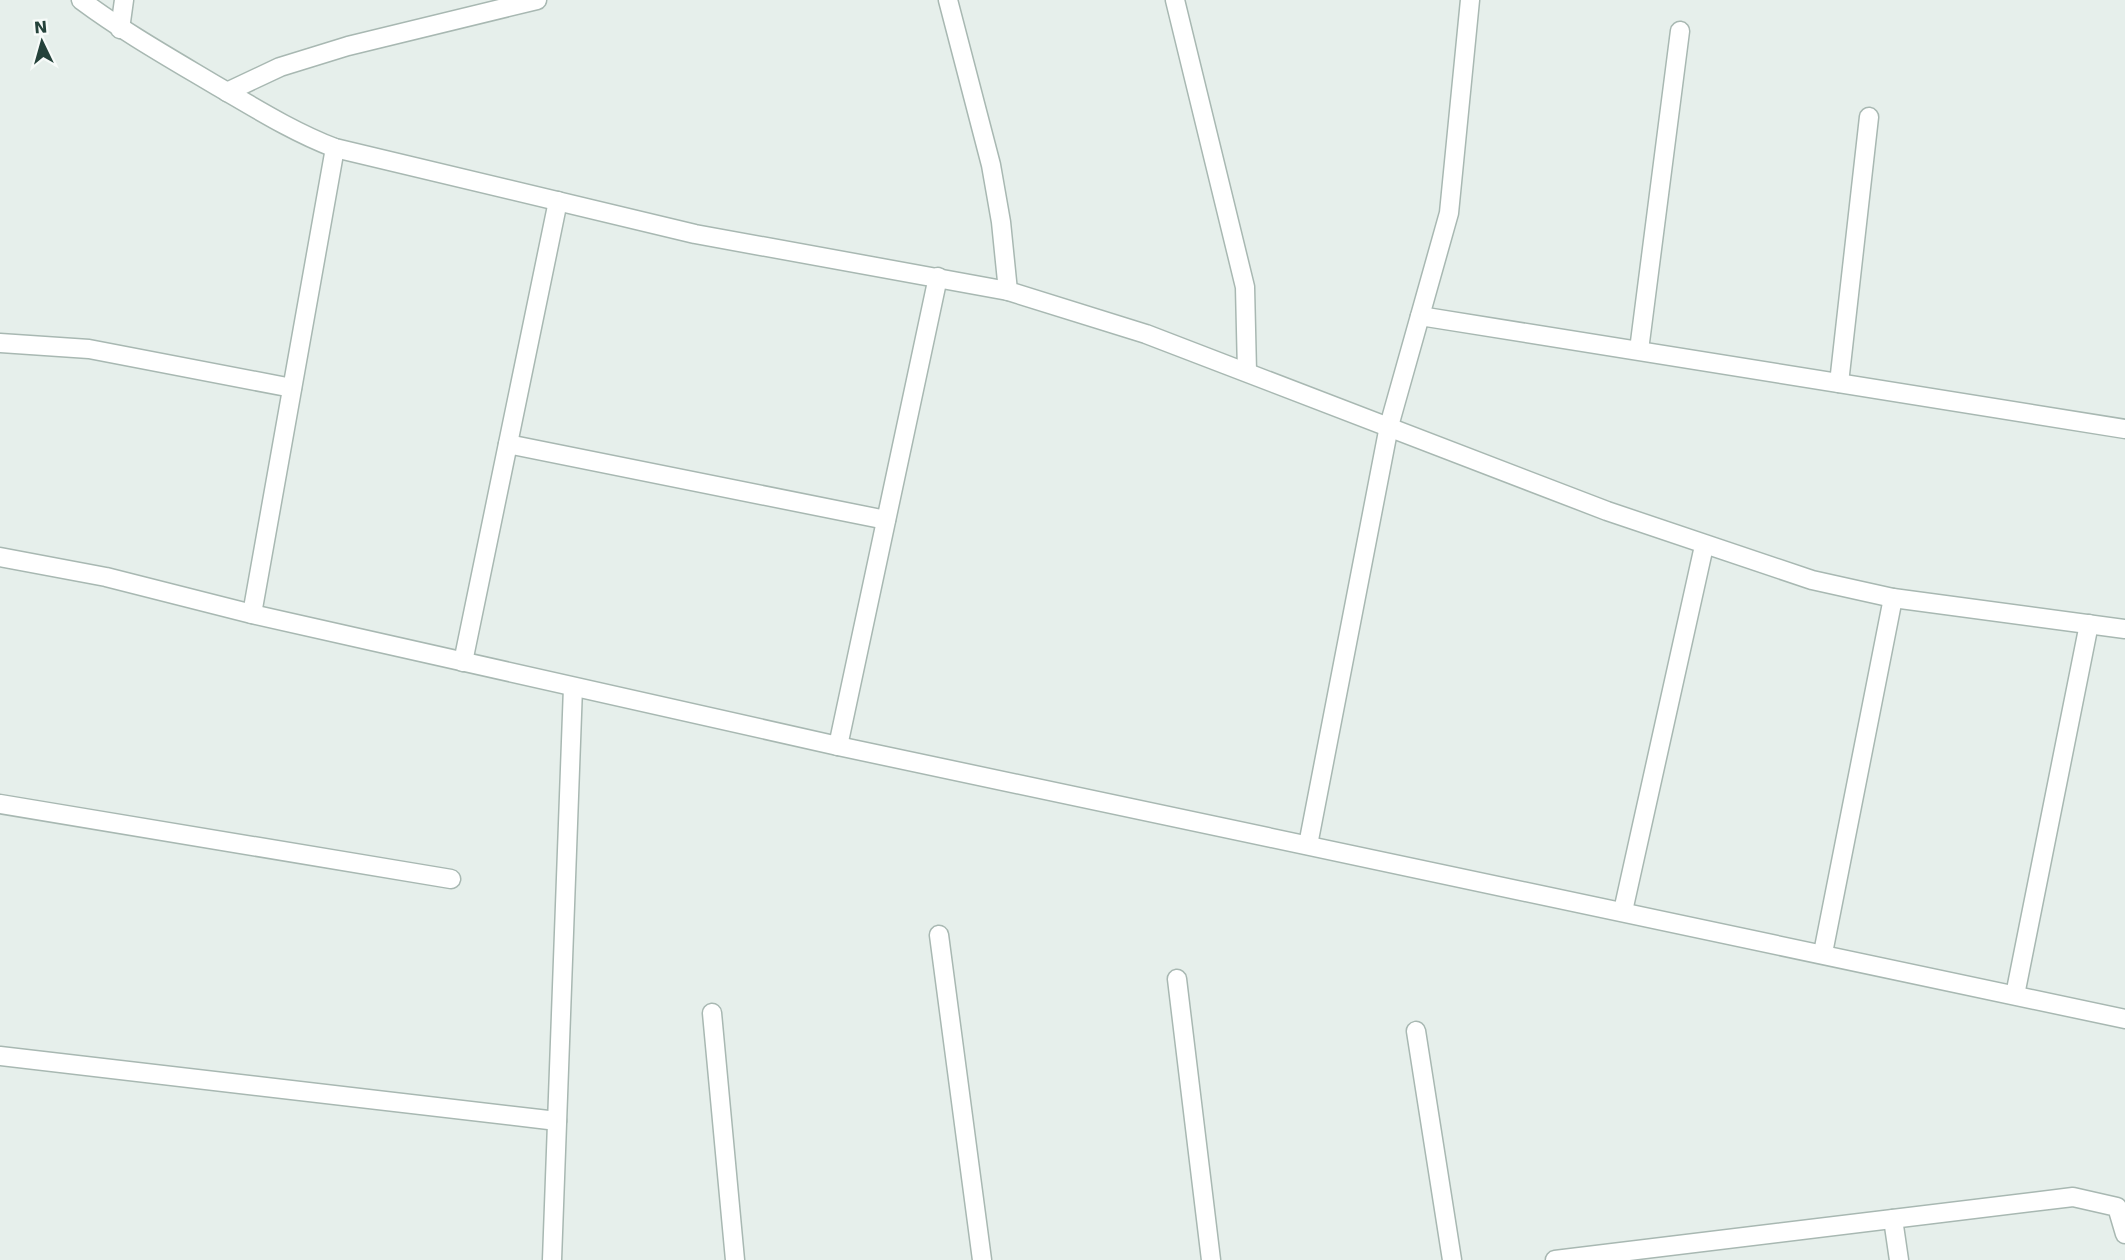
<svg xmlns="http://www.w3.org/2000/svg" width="2125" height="1260" viewBox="0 0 2125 1260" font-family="'DejaVu Sans',sans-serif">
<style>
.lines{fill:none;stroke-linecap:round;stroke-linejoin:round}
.minor-casing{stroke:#a8b8b2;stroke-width:21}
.minor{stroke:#fff;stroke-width:18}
</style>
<rect width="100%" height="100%" fill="#e6efeb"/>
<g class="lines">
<defs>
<g id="minor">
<path d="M81,0C124,32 170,58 217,86C255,108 293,132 335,148L695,234L1008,291L1146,334L1607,511L1812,580L1893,598L2125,629"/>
<polyline points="948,0 991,165 1001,222 1008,291"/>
<polyline points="1175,0 1245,287 1247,372"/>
<polyline points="120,29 124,0"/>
<polyline points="227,92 280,67 348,46 537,0"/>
<polyline points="1420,316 2125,429"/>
<polyline points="0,343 89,349 292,388"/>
<polyline points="1639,350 1680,31"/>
<polyline points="1839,383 1869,117"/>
<polyline points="508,444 886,520"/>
<polyline points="0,557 106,577 252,614 838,746 2125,1019"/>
<polyline points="252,614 335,148"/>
<polyline points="463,662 558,201"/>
<polyline points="838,746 938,277"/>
<polyline points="0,804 451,879"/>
<polyline points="1308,845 1389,426 1449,213 1470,0"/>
<polyline points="1623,911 1704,546"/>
<polyline points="939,935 982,1260"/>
<polyline points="1823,953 1893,598"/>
<polyline points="1177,979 1211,1260"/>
<polyline points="2015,995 2089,624"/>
<polyline points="712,1013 735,1260"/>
<polyline points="1416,1031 1452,1260"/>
<polyline points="0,1056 557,1121"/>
<polyline points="1893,1219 1899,1260"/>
<polyline points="552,1260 573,687"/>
<polyline points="1555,1260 2073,1197 2117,1207 2125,1234"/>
</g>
</defs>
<use href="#minor" class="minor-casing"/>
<use href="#minor" class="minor"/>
</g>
<g transform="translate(42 42) rotate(355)" stroke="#f7fbf9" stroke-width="4.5" paint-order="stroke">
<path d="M0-4.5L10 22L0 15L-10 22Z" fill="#24423a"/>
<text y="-9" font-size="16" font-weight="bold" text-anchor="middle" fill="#24423a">N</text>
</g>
</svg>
